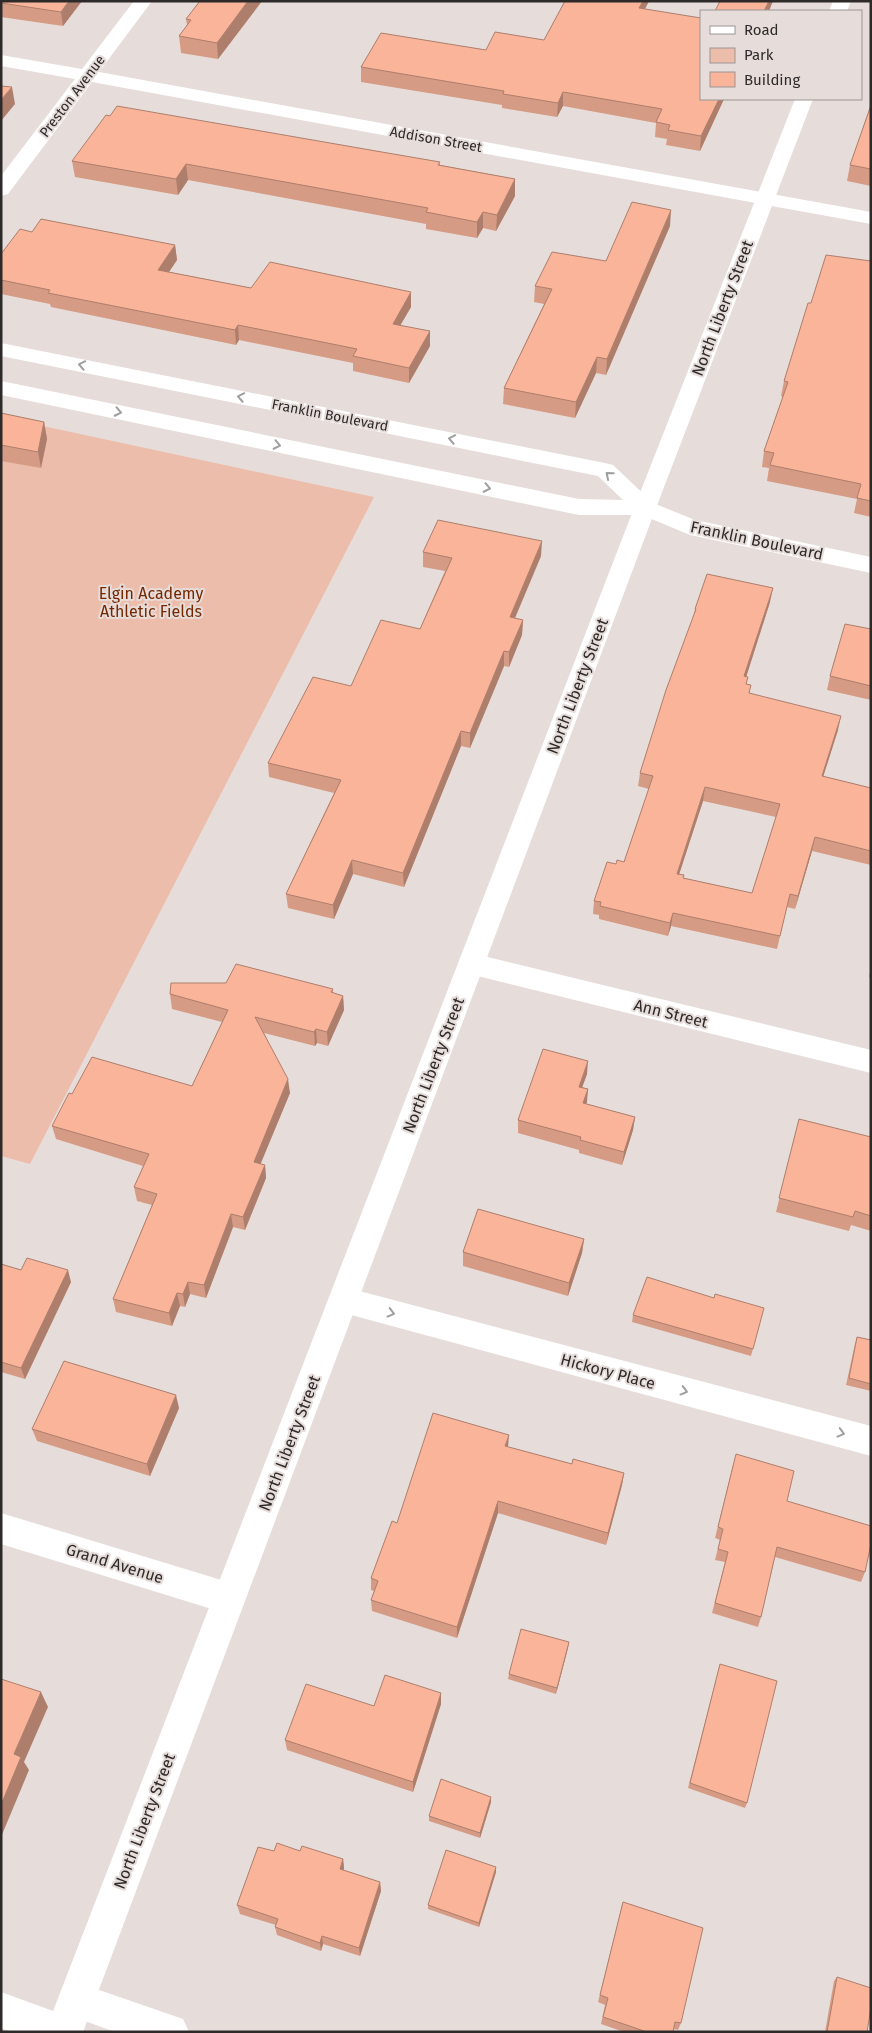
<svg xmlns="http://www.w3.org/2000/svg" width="872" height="2033" viewBox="0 0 872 2033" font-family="'Fira Sans',sans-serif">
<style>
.green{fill:#edbdac}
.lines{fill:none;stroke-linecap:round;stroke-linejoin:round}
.service{fill:#fff;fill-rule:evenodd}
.minor{fill:#fff;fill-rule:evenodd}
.secondary{fill:#fff;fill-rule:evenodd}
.wall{fill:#d69b84;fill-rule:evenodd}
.shaded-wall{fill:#ae7e6c}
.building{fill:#f9b49a;stroke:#ae7e6c;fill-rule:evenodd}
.oneway{stroke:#a09f9f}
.labels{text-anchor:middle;stroke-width:4;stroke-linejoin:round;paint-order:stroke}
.far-street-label{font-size:14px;fill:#2d2a29;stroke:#e6ddda}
.street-label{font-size:16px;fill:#2d2a29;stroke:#e6ddda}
.park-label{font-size:16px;fill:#762700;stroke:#e6ddda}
</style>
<rect width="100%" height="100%" fill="#e6ddda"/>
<polygon class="green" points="1,417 374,497 30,1164 1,1156"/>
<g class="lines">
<polygon class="service" points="1,1992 75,2019 80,2032 12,2032 1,2028"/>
<g class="minor">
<polygon points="134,1 152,1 99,72 871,212 871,224 92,82 8,194 1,196 1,176 75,79 1,66 1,55 82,69"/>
<polygon points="1,343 605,463 613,465 653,503 695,520 871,557 871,573 690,535 642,515 579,515 1,395 1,381 579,499 623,500 598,476 1,356"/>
<polygon points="471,953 871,1050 871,1073 461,972 458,964 461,956"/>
<polygon points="344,1287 871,1426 871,1456 344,1313 333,1310 329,1300 333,1290"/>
<polygon points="1,1513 228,1582 240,1587 245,1598 240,1609 228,1614 1,1544"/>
<polygon points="76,1982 183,2019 189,2032 115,2032 63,2013 58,2000 63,1987"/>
</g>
<g class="secondary">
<polygon points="833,1 851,1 847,11 829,11"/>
<polygon points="795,99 813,99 656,508 83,2032 45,2032 634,508"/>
</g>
</g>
<g class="wall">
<polygon points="1,1 82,1 63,26 1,17"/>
<polygon points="200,1 262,1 218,59 181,53 179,36 187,25 186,19"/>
<polygon points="565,1 649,1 645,9 724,99 700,151 666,145 667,139 655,137 656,123 563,106 557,117 502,108 502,105 361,82 361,67 486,50 544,40"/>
<polygon points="871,105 871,186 847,181 850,165"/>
<polygon points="72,161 440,162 440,165 515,179 515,196 496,231 483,228 477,238 426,229 426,224 188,180 178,195 75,177"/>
<polygon points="670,226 606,375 596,373 575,418 503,404 504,388 544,304 534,302 535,286 606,261"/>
<polygon points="32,232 175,245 177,260 169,272 251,288 411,307 400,325 430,346 409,383 353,371 353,363 239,340 236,345 51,307 50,304 1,294 1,254"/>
<polygon points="871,261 871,517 854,513 857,499 767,481 769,468 762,467 764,451 783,397 781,396 784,381 811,303"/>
<polygon points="1,413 44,422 47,439 41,468 1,461"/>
<polygon points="423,552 541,556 515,618 523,620 522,635 509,667 504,666 470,748 461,746 404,887 353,874 334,919 288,908 286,894 334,793 269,777 268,763 351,686 420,629 445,571 423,567"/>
<path d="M770,602L746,677L747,684L750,693L838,730L823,776L871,788V865L812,851L795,909L787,907L777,949L671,926L668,936L599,919V915L593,914L594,901L616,864L624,862L649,789L638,786L640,773L694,616L695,609ZM703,801L776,817L752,893L683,878L684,875L679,874Z"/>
<polygon points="871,629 871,700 827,690 830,676"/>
<polygon points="871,967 871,978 869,977"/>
<polygon points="333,989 333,993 343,996 344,1010 328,1046 317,1043 315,1046 264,1033 290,1093 260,1164 265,1165 266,1178 245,1230 233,1227 206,1298 190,1294 185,1307 180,1306 172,1326 116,1312 113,1299 152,1205 137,1201 134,1187 143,1166 56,1139 52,1126 72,1094 192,1086 222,1022 172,1009 170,994"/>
<polygon points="587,1074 582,1087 588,1089 586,1104 635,1117 633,1130 622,1165 579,1153 579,1150 518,1133 518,1120"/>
<polygon points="799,1119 871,1137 871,1231 851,1225 849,1231 776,1212"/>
<polygon points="584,1239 582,1253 568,1296 463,1266 463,1252"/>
<polygon points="1,1264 21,1270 71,1282 25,1379 1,1372"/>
<polygon points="714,1298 764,1308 751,1356 632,1322 633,1315"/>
<polygon points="857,1337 871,1340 871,1391 846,1385 855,1344"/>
<polygon points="179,1408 150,1476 37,1441 32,1429"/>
<polygon points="508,1447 572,1464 624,1473 622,1485 606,1545 498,1513 457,1638 372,1611 371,1600 374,1591 371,1590 371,1578 397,1523"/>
<polygon points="733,1465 787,1501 865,1572 861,1582 775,1557 761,1617 758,1627 712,1613 725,1562 715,1560 720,1540 715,1538"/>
<polygon points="569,1642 556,1694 508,1679 509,1674"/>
<polygon points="720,1664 747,1803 745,1808 688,1788"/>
<polygon points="441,1693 441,1704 413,1792 287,1750 285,1740 374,1706"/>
<polygon points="491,1802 480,1838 429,1821 429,1816"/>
<polygon points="274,1851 300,1851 343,1859 344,1868 344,1870 380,1882 381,1891 360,1956 323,1944 321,1951 277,1935 275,1927 276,1925 240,1914 237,1905"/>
<polygon points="496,1872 479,1927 428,1909 428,1905"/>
<polygon points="623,1902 681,2023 678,2030 674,2029 673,2032 624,2032 601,2024 605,2005 598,2002"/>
<polygon points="837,1977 867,2032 825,2032 834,1981"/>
</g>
<g class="shaded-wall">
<polygon points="69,1 82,1 63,26 61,12"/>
<polygon points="248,1 262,1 218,59 217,43"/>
<polygon points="643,1 649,1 638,22 639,8"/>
<polygon points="769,1 773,1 769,11 764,11"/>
<polygon points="12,87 15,104 1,121 1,100"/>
<polygon points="563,92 563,106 557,117 558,103"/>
<polygon points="719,99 724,99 700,151 701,136"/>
<polygon points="186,164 188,180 178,195 176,179"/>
<polygon points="515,179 515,196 496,231 497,215"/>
<polygon points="671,210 670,226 606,375 607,359"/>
<polygon points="483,212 483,228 477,238 477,222"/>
<polygon points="175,245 177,260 160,285 158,270"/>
<polygon points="411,292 411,307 393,338 393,324"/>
<polygon points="238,325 239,340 236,345 235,330"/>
<polygon points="430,331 430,346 409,383 409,368"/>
<polygon points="597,357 596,373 575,418 576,402"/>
<polygon points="44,422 47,439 41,468 38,452"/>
<polygon points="542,541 541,556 509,632 510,617"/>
<polygon points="773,588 770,602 742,690 744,676"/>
<polygon points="523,620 522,635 509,667 509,652"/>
<polygon points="504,651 504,666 470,748 470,733"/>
<polygon points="841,716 838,730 819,790 822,776"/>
<polygon points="461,731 461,746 404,887 403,873"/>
<polygon points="705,787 703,801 675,887 677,874"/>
<polygon points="815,837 812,851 795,909 798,896"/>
<polygon points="352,860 353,874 334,919 333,905"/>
<polygon points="673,913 671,926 668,936 670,923"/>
<polygon points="343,996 344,1010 328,1046 327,1032"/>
<polygon points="316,1029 317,1043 315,1046 314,1032"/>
<polygon points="588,1061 587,1074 578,1099 579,1087"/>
<polygon points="288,1079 290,1093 256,1175 254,1162"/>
<polygon points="588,1089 587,1102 582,1116 583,1103"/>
<polygon points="635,1117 633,1130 622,1165 624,1152"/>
<polygon points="265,1165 266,1178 245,1230 243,1217"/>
<polygon points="231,1214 233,1227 206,1298 204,1285"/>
<polygon points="584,1239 582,1253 568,1296 569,1283"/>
<polygon points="68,1270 71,1282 25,1379 21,1368"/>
<polygon points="188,1282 190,1294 185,1307 183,1294"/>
<polygon points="177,1293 180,1306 172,1326 169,1313"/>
<polygon points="176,1395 179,1408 150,1476 147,1464"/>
<polygon points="509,1435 508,1447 505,1446"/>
<polygon points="624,1473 622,1485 606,1545 608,1533"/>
<polygon points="498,1501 498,1513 457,1638 457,1627"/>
<polygon points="569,1642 568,1648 556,1694 557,1688"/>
<polygon points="41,1692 48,1707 24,1762 29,1770 1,1837 1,1805 14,1754"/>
<polygon points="441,1693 441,1704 413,1792 413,1782"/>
<polygon points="491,1797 491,1802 480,1838 480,1833"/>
<polygon points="343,1859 344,1868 341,1877 340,1869"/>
<polygon points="496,1867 496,1872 479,1927 479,1923"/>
<polygon points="380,1882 381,1891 360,1956 359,1948"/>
<polygon points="322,1936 323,1944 321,1951 320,1943"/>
</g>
<g class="building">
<polygon points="1,1 69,1 61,12 1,3"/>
<polygon points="200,1 248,1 217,43 179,36 191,20 186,19"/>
<polygon points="565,1 643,1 639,8 701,18 701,99 719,99 701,136 668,130 670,125 656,122 662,109 563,92 558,103 503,94 504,91 361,67 381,33 486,50 495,32 544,40"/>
<polygon points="720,1 769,1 764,11 715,11"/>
<polygon points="1,86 12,87 1,100"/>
<polygon points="871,105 871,169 850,165"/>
<polygon points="117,106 376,151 440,162 438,165 515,179 497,215 483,212 477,222 426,212 428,208 186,164 176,179 72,161 106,115 110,116"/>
<polygon points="632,202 671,210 607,359 597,357 576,402 504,388 552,289 535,286 552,252 606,261"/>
<polygon points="41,219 175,245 158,270 251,288 270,262 411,292 393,324 430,331 409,368 353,356 357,349 238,325 235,330 48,293 50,290 1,280 1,254 20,229 32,232"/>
<polygon points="826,255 871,261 871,501 857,498 861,484 770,465 774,453 764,451 788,382 784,381 808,303 811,303"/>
<polygon points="1,413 44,422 38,452 1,445"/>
<polygon points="438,520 542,541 510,617 523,620 509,652 504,651 470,733 461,731 403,873 352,860 333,905 286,894 341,780 268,763 313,677 351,686 381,620 420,629 452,558 423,552"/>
<path d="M707,574L773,588L744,676L748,677L746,684L751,685L749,693L841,716L822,776L871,788V851L815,837L798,896L790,894L780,936L673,913L670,923L600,906L601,902L594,901L607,862L616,864L617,860L624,862L653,776L640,773L666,690L696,609H695ZM705,787L780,804L752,893L683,878L684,875L677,874Z"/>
<polygon points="845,624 871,629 871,686 830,676"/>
<polygon points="236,964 333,989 331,992 343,996 327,1032 316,1029 314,1032 255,1017 288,1079 254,1162 265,1165 243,1217 231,1214 204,1285 188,1282 183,1294 177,1293 169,1313 113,1299 157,1194 134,1187 149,1154 52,1126 69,1093 72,1094 92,1057 192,1086 228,1010 170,994 171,983 226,983"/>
<polygon points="543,1049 588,1061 579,1087 588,1089 583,1103 635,1117 624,1152 580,1140 581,1137 518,1120"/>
<polygon points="799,1119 871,1137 871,1216 855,1211 853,1217 779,1198"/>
<polygon points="478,1209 584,1239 569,1283 463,1252"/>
<polygon points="27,1258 68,1270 21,1368 1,1362 1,1264 21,1270"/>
<polygon points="647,1277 714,1298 715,1294 764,1308 753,1349 633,1315"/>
<polygon points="857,1337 871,1340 871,1384 849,1378"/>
<polygon points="64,1361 176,1395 147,1464 32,1429"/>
<polygon points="433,1413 509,1435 505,1446 572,1464 573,1459 624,1473 608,1533 498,1501 457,1627 371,1600 378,1581 371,1578 392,1521 397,1523"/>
<polygon points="736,1454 794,1471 787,1501 871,1526 871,1544 865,1572 777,1547 761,1617 715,1603 728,1552 718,1549 723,1529 718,1527"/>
<polygon points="521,1629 569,1642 557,1688 509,1674"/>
<polygon points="720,1664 777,1681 747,1803 690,1783"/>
<polygon points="385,1675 441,1693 413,1782 285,1740 306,1684 374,1706"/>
<polygon points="1,1679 41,1692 14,1754 21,1757 1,1805"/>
<polygon points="441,1779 491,1797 480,1833 429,1816"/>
<polygon points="277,1843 300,1851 302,1846 343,1859 340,1869 380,1882 359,1948 322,1936 320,1943 275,1927 278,1919 237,1905 258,1847 274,1851"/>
<polygon points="446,1850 496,1867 479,1923 428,1905"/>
<polygon points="623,1902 703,1928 681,2023 675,2022 673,2032 647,2032 603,2017 608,1998 600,1995"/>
<polygon points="837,1977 871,1988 871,2008 867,2032 827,2032"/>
</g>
<defs><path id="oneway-chevron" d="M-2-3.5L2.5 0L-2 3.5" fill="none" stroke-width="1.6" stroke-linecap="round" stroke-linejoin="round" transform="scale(1.25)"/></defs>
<g class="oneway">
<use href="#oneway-chevron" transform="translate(82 365) rotate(-169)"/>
<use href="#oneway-chevron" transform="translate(241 397) rotate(-169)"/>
<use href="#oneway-chevron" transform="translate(118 412) rotate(12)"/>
<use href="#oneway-chevron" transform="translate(452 439) rotate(-169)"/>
<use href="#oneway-chevron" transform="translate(277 445) rotate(12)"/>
<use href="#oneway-chevron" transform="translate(609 475) rotate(-140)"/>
<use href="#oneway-chevron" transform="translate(487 488) rotate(12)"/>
<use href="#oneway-chevron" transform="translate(391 1313) rotate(15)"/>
<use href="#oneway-chevron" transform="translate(684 1391) rotate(15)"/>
<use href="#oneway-chevron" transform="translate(841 1433) rotate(15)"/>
</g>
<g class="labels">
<g class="far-street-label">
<text transform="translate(72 96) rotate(-53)" y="5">Preston Avenue</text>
<text transform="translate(436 139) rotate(10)" y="5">Addison Street</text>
<text transform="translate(330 415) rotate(11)" y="5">Franklin Boulevard</text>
</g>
<g class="street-label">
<text transform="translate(722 308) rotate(-69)" y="6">North Liberty Street</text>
<text transform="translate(757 540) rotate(12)" y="6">Franklin Boulevard</text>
<text transform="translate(577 686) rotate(-69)" y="6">North Liberty Street</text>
<text transform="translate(671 1013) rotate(14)" y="6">Ann Street</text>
<text transform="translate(433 1065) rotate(-69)" y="6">North Liberty Street</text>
<text transform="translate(608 1371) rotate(15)" y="6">Hickory Place</text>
<text transform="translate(289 1443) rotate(-69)" y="6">North Liberty Street</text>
<text transform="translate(115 1563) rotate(17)" y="6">Grand Avenue</text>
<text transform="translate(144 1821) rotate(-69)" y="6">North Liberty Street</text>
</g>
<g class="park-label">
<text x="151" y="599">Elgin Academy<tspan x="151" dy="18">Athletic Fields</tspan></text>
</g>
</g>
<rect width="872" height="2033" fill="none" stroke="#2d2a29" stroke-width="5"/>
<rect x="700" y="10" width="162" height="90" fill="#e6ddda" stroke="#9c9593"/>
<rect x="710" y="26" width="25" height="8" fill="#ffffff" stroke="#9c9593"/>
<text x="744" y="35" font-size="15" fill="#2d2a29">Road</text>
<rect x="710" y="48" width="25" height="15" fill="#edbdac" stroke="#9c9593"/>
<text x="744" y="60" font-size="15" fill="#2d2a29">Park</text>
<rect x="710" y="72" width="25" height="15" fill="#f9b49a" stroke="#9c9593"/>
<text x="744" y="85" font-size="15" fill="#2d2a29">Building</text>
</svg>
